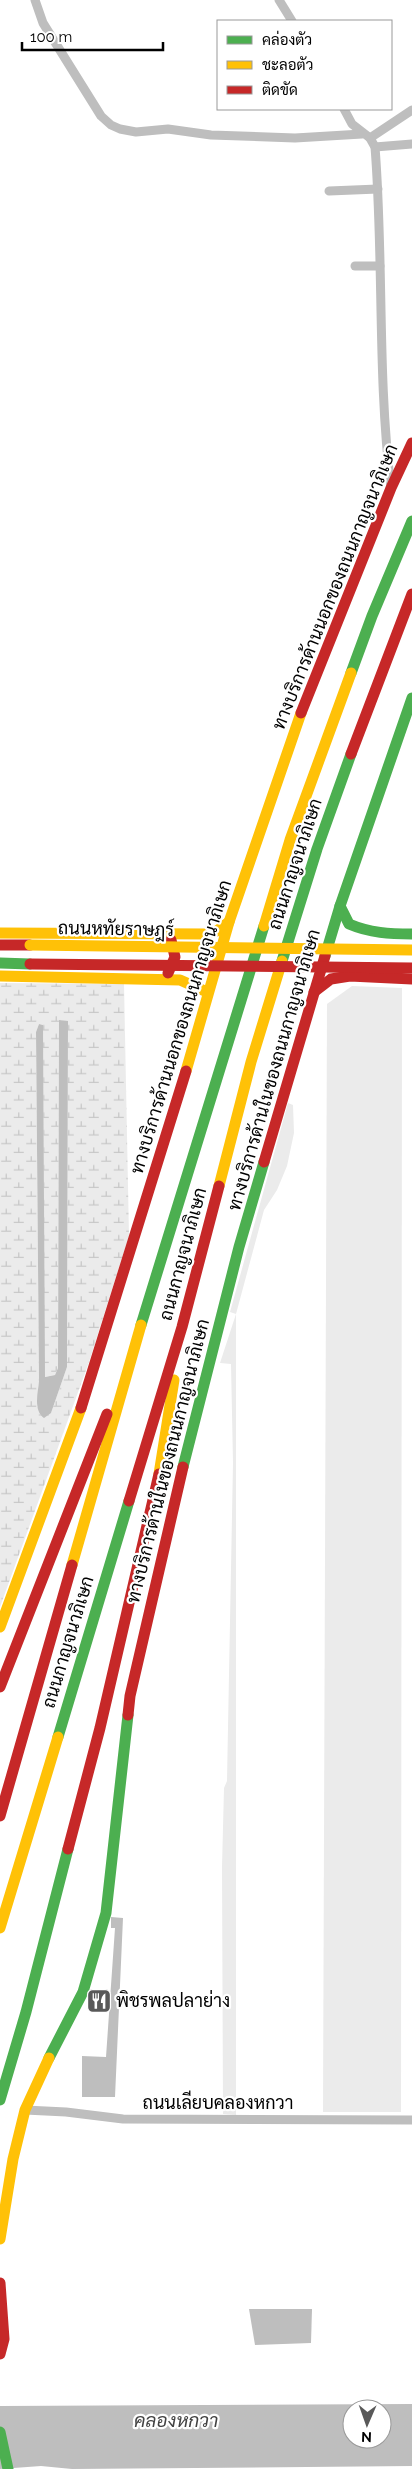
<svg xmlns="http://www.w3.org/2000/svg" width="412" height="2469" viewBox="0 0 412 2469" font-family="Raleway,Sarabun,sans-serif">
<style>
.green{fill:#ebebeb}
.wetland{fill:url(#wetland-marsh);fill-rule:evenodd}
.water{fill:#bebebe;fill-rule:evenodd}
.lines{fill:none;stroke-linecap:round;stroke-linejoin:round}
.street{stroke:#bebebe;stroke-width:9}
.fast{stroke:#4caf50;stroke-width:11}
.slow{stroke:#ffc107;stroke-width:11}
.jam{stroke:#c62828;stroke-width:11}
.slow-bridge{stroke:#ffc107;stroke-width:11}
.jam-bridge{stroke:#c62828;stroke-width:11}
.labels{text-anchor:middle;stroke-width:4.5;stroke-linejoin:round;paint-order:stroke}
.street-label{font-size:18px;fill:#000;stroke:#fff}
.poi-label{font-size:18px;fill:#000;stroke:#fff;text-anchor:start}
.water-label{font-size:19px;font-style:italic;fill:#434343;stroke:#fff}
</style>
<defs>
<pattern id="wetland-marsh" width="20" height="14" patternUnits="userSpaceOnUse" patternTransform="scale(1.25)"><rect width="20" height="14" fill="#ebebeb"/><path d="M1 5h8M5 5V1M11 12h8M15 12V8" fill="none" stroke="#c8c8c8"/></pattern>
</defs>
<rect width="100%" height="100%" fill="#fff"/>
<g class="green">
<polygon points="352,986 402,988 401,2112 323,2112 327,1004"/>
<polygon points="288,1103 293,1105 294,1133 287,1166 277,1190 264,1210 236,1314 236,2115 223,2114 222,1867 224,1788 227,1781 233,1463 231,1364 220,1363 236,1314 230,1312"/>
</g>
<path class="wetland" d="M0,983L124,984L129,1236L89,1362L0,1607ZM59,1020L68,1022L67,1367L51,1413L37,1407L39,1381L36,1032L39,1024L43,1025L44,1377L55,1375L58,1368Z"/>
<g class="water">
<path d="M59,1020L68,1021L67,1367L51,1413L44,1418C33,1410 38,1393 39,1381L36,1032L39,1024L43,1025L45,1377L55,1375L58,1368Z"/>
<polygon points="111,1917 123,1918 115,2097 82,2097 82,2056 106,2057 115,1928 111,1928"/>
<polygon points="249,2309 312,2309 311,2343 255,2345"/>
<path d="M412,2404V2466L72,2469L41,2466L0,2469V2406ZM352,2409H382V2439H352Z"/>
</g>
<g class="lines">
<g class="street">
<polyline points="35,0 43,23 101,116 111,125 120,129 136,132 168,129 211,135 295,138 362,134"/>
<polyline points="279,0 292,21"/>
<path d="M344,109L352,124L370,138L375,147C384,261 377,375 391,488"/>
<polyline points="370,138 412,110"/>
<polyline points="375,147 412,144"/>
<polyline points="329,191 378,189"/>
<polyline points="355,266 380,266"/>
<polyline points="25,2110 66,2112 123,2119 412,2120"/>
</g>
<g class="fast">
<polyline points="351,673 372,616 412,521"/>
<path d="M340,906L349,924C370,933 390,934 412,934"/>
<polyline points="325,956 340,906 412,698"/>
<polyline points="282,961 317,849 351,754"/>
<polyline points="0,963 30,964"/>
<polyline points="141,1325 264,926"/>
<polyline points="183,1467 239,1247 264,1162"/>
<polyline points="58,1737 129,1501"/>
<polyline points="49,2058 83,1992 106,1913 128,1715"/>
<polyline points="0,2100 26,2012 68,1849"/>
<polyline points="0,2432 8,2469"/>
</g>
<g class="slow">
<polyline points="264,926 290,840 351,673"/>
<polyline points="0,933 207,934 217,931 229,922"/>
<polyline points="0,976 180,980 207,992"/>
<polyline points="186,1071 229,922 301,713"/>
<polyline points="219,1186 251,1062 282,961"/>
<polyline points="159,1474 174,1380"/>
<polyline points="72,1565 141,1325"/>
<polyline points="0,1627 81,1408"/>
<polyline points="0,1928 58,1737"/>
<polyline points="0,2239 13,2159 25,2110 49,2058"/>
</g>
<g class="jam">
<polyline points="301,713 391,488 412,443"/>
<polyline points="351,754 412,594"/>
<polyline points="0,945 30,945"/>
<polyline points="168,973 175,957 171,940"/>
<polyline points="314,992 331,979 350,976 412,979"/>
<polyline points="264,1162 325,956"/>
<polyline points="81,1408 186,1071"/>
<polyline points="129,1501 182,1327 219,1186"/>
<polyline points="0,1687 107,1414"/>
<polyline points="128,1715 130,1696 183,1467"/>
<polyline points="0,1816 72,1565"/>
<polyline points="68,1849 100,1728 159,1474"/>
<polyline points="0,2283 4,2339 0,2354"/>
</g>
<polyline class="slow-bridge" points="30,945 412,950"/>
<polyline class="jam-bridge" points="30,964 412,968"/>
</g>
<defs>
<symbol id="restaurant-square" viewBox="-11 -11 22 22"><rect x="-9" y="-9" width="18" height="18" rx="4" fill="#595959" stroke="#fff"/><path d="M-5-6h1v4h1v-4h1v4h1v-4h1v5L-1.5 .5V6h-2V.5L-5-1ZM5-6V6H3V1.5H1.5Q1.5-4 5-6Z" fill="#fff"/></symbol>
</defs>
<g fill-rule="evenodd">
<use href="#restaurant-square" x="85" y="1987" width="28" height="28"/>
</g>
<g class="labels">
<g class="street-label">
<text transform="translate(335 587) rotate(-68)" y="6">ทางบริการด้านนอกของถนนกาญจนาภิเษก</text>
<text transform="translate(295 864) rotate(-72)" y="6">ถนนกาญจนาภิเษก</text>
<text transform="translate(116 929) rotate(1)" y="6">ถนนหทัยราษฎร์</text>
<text transform="translate(181 1027) rotate(-73)" y="6">ทางบริการด้านนอกของถนนกาญจนาภิเษก</text>
<text transform="translate(274 1070) rotate(-74)" y="6">ทางบริการด้านในของถนนกาญจนาภิเษก</text>
<text transform="translate(183 1254) rotate(-75)" y="6">ถนนกาญจนาภิเษก</text>
<text transform="translate(168 1461) rotate(-76)" y="6">ทางบริการด้านในของถนนกาญจนาภิเษก</text>
<text transform="translate(68 1642) rotate(-73)" y="6">ถนนกาญจนาภิเษก</text>
<text x="218" y="2109">ถนนเลียบคลองหกวา</text>
</g>
<g class="poi-label">
<text x="116" y="2007">พิชรพลปลาย่าง</text>
</g>
<g class="water-label">
<text x="176" y="2427">คลองหกวา</text>
</g>
</g>
<rect x="217" y="20" width="175" height="90" fill="#ffffff" stroke="#999999"/>
<rect x="227" y="36" width="25" height="8" fill="#4caf50" stroke="#999999"/>
<text x="262" y="45" font-size="15" fill="#000000">คล่องตัว</text>
<rect x="227" y="61" width="25" height="8" fill="#ffc107" stroke="#999999"/>
<text x="262" y="70" font-size="15" fill="#000000">ชะลอตัว</text>
<rect x="227" y="86" width="25" height="8" fill="#c62828" stroke="#999999"/>
<text x="262" y="95" font-size="15" fill="#000000">ติดขัด</text>
<g transform="translate(367 2424) rotate(182)"><circle r="24" fill="#ffffff" stroke="#999999"/>
<path d="M0-4L9 19L0 12L-9 19Z" fill="#595959"/>
<text y="-8" font-size="14" font-weight="bold" text-anchor="middle" fill="#000000">N</text>
</g>
<path d="M22 42v8h141v-8" fill="none" stroke="#000000" stroke-width="2.5"/>
<text x="30" y="42" font-size="15" fill="#000000" stroke="#ffffff" stroke-width="4" paint-order="stroke">100 m</text>
</svg>
